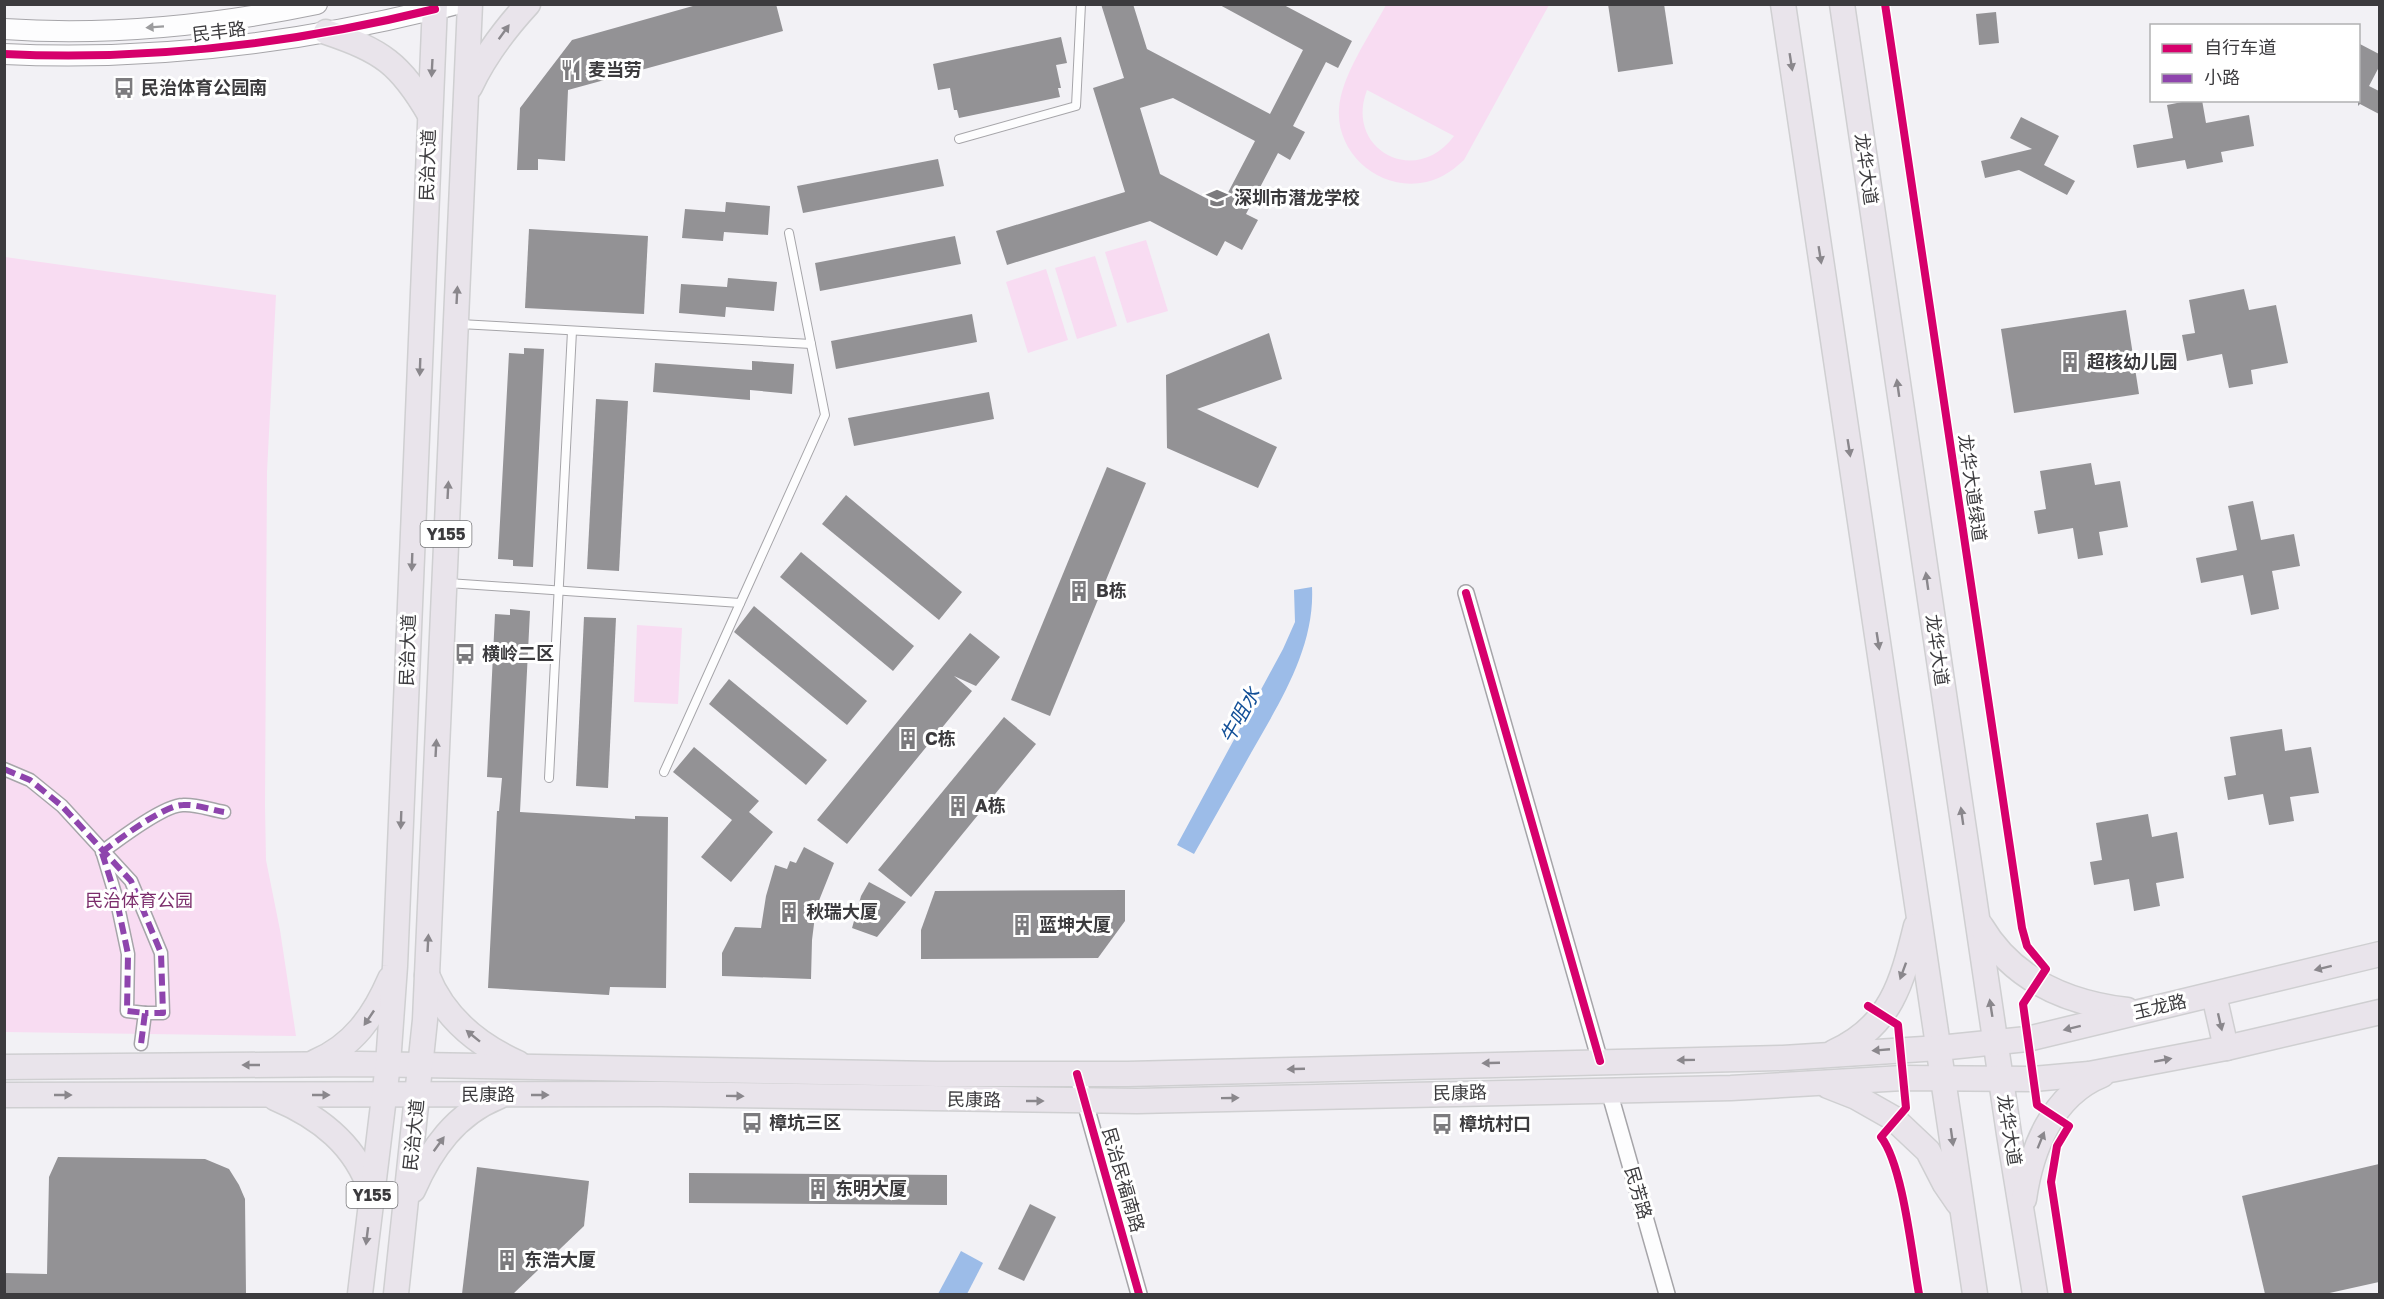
<svg xmlns="http://www.w3.org/2000/svg" width="2384" height="1299" viewBox="0 0 2384 1299" font-family="'Golos Text','Noto Sans SC',sans-serif">
<style>
.green{fill:#f8dcf2;fill-rule:evenodd}
.water{fill:#9cbce8}
.building{fill:#939295;fill-rule:evenodd}
.lines{fill:none;stroke-linecap:round;stroke-linejoin:round}
.service-casing{stroke:#a6a5a9;stroke-width:10}
.pedestrian-casing{stroke:#a6a5a9;stroke-width:15}
.minor-casing{stroke:#a6a5a9;stroke-width:18}
.tertiary-casing{stroke:#a6a5a9;stroke-width:22}
.secondary-casing{stroke:#a6a5a9;stroke-width:24}
.primary-casing{stroke:#cfcfd1;stroke-width:27}
.service{stroke:#fdfdfe;stroke-width:8}
.pedestrian{stroke:#fdfdfe;stroke-width:12}
.minor{stroke:#fdfdfe;stroke-width:15}
.tertiary{stroke:#fdfdfe;stroke-width:20}
.secondary{stroke:#fdfdfe;stroke-width:21}
.primary{stroke:#e9e4eb;stroke-width:24}
.quiet{stroke:#8e44ad;stroke-width:6;stroke-dasharray:12 6;stroke-linecap:butt}
.cycleway-casing{stroke:#fff;stroke-width:11}
.cycleway{stroke:#d6006c;stroke-width:8}
.oneway{fill:#9c9c9e}
.oneway2{fill:#8a878c}
.labels{text-anchor:middle;stroke-width:6;stroke-linejoin:round;paint-order:stroke}
.shield{fill:#fff;stroke:#767678;stroke-width:1.5}
.shield-label{font-size:16px;font-weight:bold;fill:#3c3b3e}
.street-label{font-size:18px;fill:#3c3b3e;stroke:#fff}
.poi-label{font-size:18px;font-weight:bold;fill:#3c3b3e;stroke:#fff;text-anchor:start}
.park-label{font-size:18px;fill:#7c2e6c;stroke:#fff}
.water-label{font-size:20px;font-style:italic;fill:#124f97;stroke:#fff}
</style>
<rect width="100%" height="100%" fill="#f2f1f5"/>
<g class="green">
<path d="M1386,5H1549L1464,160C1451,172 1438,181 1420,183C1378,189 1336,153 1339,109C1341,76 1370,35 1386,5ZM1367,90L1454,136C1416,188 1344,150 1367,90Z"/>
<polygon points="1146,240 1168,311 1127,323 1105,252"/>
<polygon points="1095,256 1117,326 1077,339 1055,268"/>
<polygon points="5,257 276,295 267,472 265,806 266,860 280,930 296,1036 5,1032"/>
<polygon points="1046,269 1068,340 1028,353 1006,282"/>
<polygon points="637,625 682,628 678,704 634,702"/>
</g>
<g class="water">
<path d="M1312,587C1315,648 1280,702 1251,753C1232,787 1213,820 1194,854L1177,845L1283,649L1295,622L1294,590Z"/>
<polygon points="961,1251 983,1263 967,1294 938,1294"/>
</g>
<g class="building">
<polygon points="700,4 776,4 783,31 568,90 565,161 538,159 538,170 517,170 520,108 572,40"/>
<path d="M1101,4H1133L1147,49L1270,114L1303,50L1218,4H1282L1352,41L1338,68L1326,62L1293,126L1305,132L1290,160L1278,153L1246,214L1258,220L1242,250L1225,241L1217,256L1150,221L1007,265L996,231L1125,192L1093,88L1124,78ZM1173,98L1255,141L1221,206L1160,174L1140,108Z"/>
<polygon points="1608,4 1664,4 1673,64 1618,72"/>
<polygon points="1996,12 1999,43 1979,45 1976,14"/>
<polygon points="1061,37 1067,63 1056,65 1061,88 1058,88 1060,97 959,118 957,110 954,110 950,88 938,90 933,64"/>
<polygon points="2358,43 2379,54 2379,67 2369,86 2379,91 2379,114 2360,104 2358,106"/>
<polygon points="2192,100 2202,100 2206,123 2249,115 2254,146 2221,152 2223,162 2187,169 2185,160 2137,168 2133,145 2173,138 2167,105"/>
<polygon points="2021,117 2059,136 2044,165 2075,181 2067,195 2019,170 1985,178 1981,161 2032,149 2010,138"/>
<polygon points="938,159 944,186 803,213 797,186"/>
<polygon points="726,202 770,206 768,235 724,232 723,241 682,238 685,209 725,212"/>
<polygon points="529,229 648,236 644,314 525,308"/>
<polygon points="955,236 961,264 820,291 815,263"/>
<polygon points="728,278 777,282 774,311 726,307 725,317 679,313 681,284 727,287"/>
<polygon points="2244,289 2249,310 2276,305 2288,363 2251,370 2253,384 2229,388 2222,354 2187,361 2182,335 2195,333 2189,300"/>
<polygon points="2126,310 2139,394 2014,413 2001,329"/>
<polygon points="972,314 977,342 836,369 831,341"/>
<polygon points="1269,333 1282,379 1197,409 1277,447 1258,488 1167,448 1166,375"/>
<polygon points="524,348 544,349 533,567 513,566 513,560 498,559 509,353 524,354"/>
<polygon points="752,361 794,364 792,394 750,390 750,400 653,392 655,363 752,370"/>
<polygon points="989,392 994,419 854,446 848,418"/>
<polygon points="596,399 628,401 619,571 587,569"/>
<polygon points="2091,463 2095,485 2120,481 2128,527 2099,532 2103,555 2078,559 2073,528 2038,534 2034,511 2046,509 2040,471"/>
<polygon points="1107,467 1146,483 1050,716 1011,700"/>
<polygon points="846,495 962,592 939,620 822,524"/>
<polygon points="2253,501 2261,540 2294,534 2300,566 2272,571 2279,609 2251,615 2243,575 2201,583 2196,558 2237,550 2228,506"/>
<polygon points="801,552 914,646 893,671 780,577"/>
<polygon points="754,606 867,701 847,725 734,632"/>
<polygon points="510,609 530,611 520,812 635,819 635,816 668,817 666,988 610,987 609,995 488,988 497,811 499,811 502,778 487,777 495,614 510,615"/>
<polygon points="584,617 616,618 608,788 576,786"/>
<polygon points="970,633 1000,657 976,686 954,676 972,691 847,844 817,820"/>
<polygon points="729,679 827,760 806,785 709,704"/>
<polygon points="1004,717 1036,744 911,897 878,870"/>
<polygon points="2282,729 2285,751 2311,747 2319,793 2290,797 2294,821 2269,825 2263,794 2228,800 2224,777 2236,775 2230,737"/>
<polygon points="694,747 759,801 749,812 773,832 731,882 701,857 732,820 673,772"/>
<polygon points="2148,814 2152,837 2177,832 2184,878 2156,883 2160,906 2134,911 2129,879 2094,885 2090,862 2102,860 2096,823"/>
<polygon points="804,847 834,863 816,908 812,940 811,979 722,976 722,953 735,927 761,928 766,896 775,865 787,869 790,861 796,863"/>
<polygon points="869,882 906,902 877,937 852,928 861,896"/>
<polygon points="1125,890 1125,921 1098,958 921,959 921,930 935,891"/>
<polygon points="58,1157 205,1159 229,1169 239,1185 245,1199 246,1294 4,1294 4,1273 47,1274 49,1177"/>
<polygon points="2379,1164 2379,1282 2325,1294 2265,1294 2242,1196"/>
<polygon points="477,1167 589,1181 584,1226 513,1294 462,1294"/>
<polygon points="689,1173 947,1175 947,1205 689,1203"/>
<polygon points="1030,1204 1056,1217 1024,1281 998,1269"/>
</g>
<g class="lines">
<defs>
<g id="service">
<polyline points="959,139 1076,106 1081,4"/>
<polyline points="460,324 811,344"/>
<polyline points="448,583 740,603"/>
<polyline points="664,772 825,415 789,233"/>
<polyline points="549,778 572,331"/>
</g>
<g id="pedestrian">
<polyline points="4,769 30,780 62,806 131,881 161,953 163,1013 145,1013"/>
<path d="M102,852C118,840 164,805 183,805C196,804 211,810 224,812"/>
<polyline points="103,854 116,897 128,954 127,1011 145,1013 141,1044"/>
</g>
<g id="minor">
<polyline points="1466,593 1600,1061"/>
<polyline points="1077,1074 1139,1294"/>
<polyline points="1609,1091 1667,1294"/>
</g>
<g id="tertiary">
<path d="M4,29C108,36 216,25 317,4"/>
<path d="M4,54C150,61 293,44 435,9"/>
</g>
<polyline id="secondary" points="435,9 454,4"/>
<g id="primary">
<polyline points="1783,4 1975,1294"/>
<polyline points="1842,4 2009,1134 2035,1294"/>
<path d="M326,32C382,51 400,63 430,115"/>
<path d="M470,87C484,57 505,29 528,4"/>
<path d="M1981,926C2013,980 2067,1003 2127,1010"/>
<path d="M427,975C444,1018 478,1045 518,1063"/>
<polyline points="2214,995 2226,1048"/>
<path d="M1834,1052C1891,1026 1902,983 1916,926"/>
<path d="M315,1062C353,1046 374,1016 390,979"/>
<polyline points="4,1067 359,1064 936,1074 1128,1074 1783,1058 1939,1048 2027,1039 2380,954"/>
<polyline points="1828,1086 1856,1097 1893,1118 1928,1151 1945,1184 1958,1203"/>
<polyline points="4,1095 661,1094 1137,1101 1731,1088 1903,1078 2033,1079 2089,1074 2226,1048 2380,1012"/>
<path d="M275,1098C320,1117 356,1145 371,1192"/>
<path d="M413,1190C431,1149 456,1114 498,1097"/>
<path d="M2024,1199C2031,1150 2052,1095 2102,1075"/>
<polyline points="360,1294 388,1064 395,966 435,4"/>
<polyline points="396,1294 425,1020 470,4"/>
</g>
</defs>
<use href="#service" class="service-casing"/>
<use href="#pedestrian" class="pedestrian-casing"/>
<use href="#minor" class="minor-casing"/>
<use href="#tertiary" class="tertiary-casing"/>
<use href="#secondary" class="secondary-casing"/>
<use href="#primary" class="primary-casing"/>
<use href="#service" class="service"/>
<use href="#pedestrian" class="pedestrian"/>
<use href="#minor" class="minor"/>
<use href="#tertiary" class="tertiary"/>
<use href="#secondary" class="secondary"/>
<use href="#primary" class="primary"/>
<g class="quiet">
<polyline points="4,769 30,780 62,806 131,881 161,953 163,1013 145,1013"/>
<path d="M102,852C118,840 164,805 183,805C196,804 211,810 224,812"/>
<polyline points="102,853 116,897 128,954 127,1011 145,1013 141,1044"/>
</g>
<defs>
<g id="cycleway">
<polyline points="1885,4 2022,928 2027,946 2046,969 2023,1004 2037,1105 2069,1126 2057,1146 2051,1182 2068,1294"/>
<path d="M4,54C150,61 293,44 435,9"/>
<polyline points="1466,593 1600,1061"/>
<path d="M1868,1006L1898,1025L1906,1108L1881,1137C1903,1165 1912,1256 1919,1294"/>
<polyline points="1077,1074 1139,1294"/>
</g>
</defs>
<use href="#cycleway" class="cycleway-casing"/>
<use href="#cycleway" class="cycleway"/>
</g>
<defs><path id="oneway-solid" d="M-6-.8H1V-3.2L6.5 0L1 3.2V.8H-6Z" transform="scale(1.5)"/></defs>
<use class="oneway" href="#oneway-solid" transform="translate(155 27) rotate(176)"/>
<g class="oneway2">
<use href="#oneway-solid" transform="translate(504 32) rotate(-54)"/>
<use href="#oneway-solid" transform="translate(1791 62) rotate(81)"/>
<use href="#oneway-solid" transform="translate(432 68) rotate(93)"/>
<use href="#oneway-solid" transform="translate(1820 255) rotate(81)"/>
<use href="#oneway-solid" transform="translate(457 295) rotate(-87)"/>
<use href="#oneway-solid" transform="translate(420 367) rotate(92)"/>
<use href="#oneway-solid" transform="translate(1898 388) rotate(-98)"/>
<use href="#oneway-solid" transform="translate(1849 448) rotate(81)"/>
<use href="#oneway-solid" transform="translate(448 490) rotate(-87)"/>
<use href="#oneway-solid" transform="translate(412 562) rotate(92)"/>
<use href="#oneway-solid" transform="translate(1927 581) rotate(-98)"/>
<use href="#oneway-solid" transform="translate(1878 641) rotate(81)"/>
<use href="#oneway-solid" transform="translate(436 748) rotate(-87)"/>
<use href="#oneway-solid" transform="translate(1962 816) rotate(-98)"/>
<use href="#oneway-solid" transform="translate(401 820) rotate(92)"/>
<use href="#oneway-solid" transform="translate(428 943) rotate(-87)"/>
<use href="#oneway-solid" transform="translate(2323 968) rotate(166)"/>
<use href="#oneway-solid" transform="translate(1903 971) rotate(110)"/>
<use href="#oneway-solid" transform="translate(1991 1008) rotate(-99)"/>
<use href="#oneway-solid" transform="translate(369 1018) rotate(124)"/>
<use href="#oneway-solid" transform="translate(2220 1022) rotate(77)"/>
<use href="#oneway-solid" transform="translate(2072 1028) rotate(166)"/>
<use href="#oneway-solid" transform="translate(473 1036) rotate(-141)"/>
<use href="#oneway-solid" transform="translate(1881 1050) rotate(175)"/>
<use href="#oneway-solid" transform="translate(1686 1060) rotate(179)"/>
<use href="#oneway-solid" transform="translate(2163 1060) rotate(-10)"/>
<use href="#oneway-solid" transform="translate(1491 1063) rotate(178)"/>
<use href="#oneway-solid" transform="translate(251 1065) rotate(180)"/>
<use href="#oneway-solid" transform="translate(1296 1069) rotate(178)"/>
<use href="#oneway-solid" transform="translate(63 1095)"/>
<use href="#oneway-solid" transform="translate(321 1095)"/>
<use href="#oneway-solid" transform="translate(540 1095)"/>
<use href="#oneway-solid" transform="translate(735 1096) rotate(1)"/>
<use href="#oneway-solid" transform="translate(1230 1098) rotate(-1)"/>
<use href="#oneway-solid" transform="translate(1035 1101)"/>
<use href="#oneway-solid" transform="translate(1952 1137) rotate(82)"/>
<use href="#oneway-solid" transform="translate(2041 1140) rotate(-68)"/>
<use href="#oneway-solid" transform="translate(439 1144) rotate(-54)"/>
<use href="#oneway-solid" transform="translate(367 1236) rotate(97)"/>
</g>
<defs>
<symbol id="restaurant-bare" viewBox="-9 -9 18 18"><path d="M-5-6h1v4h1v-4h1v4h1v-4h1v5L-1.5 .5V6h-2V.5L-5-1ZM5-6V6H3V1.5H1.5Q1.5-4 5-6Z" fill="#7c7b7e" stroke="#fff" stroke-width="2.5" paint-order="stroke"/></symbol>
<symbol id="bus-bare" viewBox="-9 -9 18 18"><path d="M-5-6H5V4H4V6H2V4H-2V6H-4V4H-5ZM-3.5-4V0h7V-4ZM-3.5 1.2v1.5H-2V1.2ZM2 1.2v1.5H3.5V1.2Z" fill="#7c7b7e" stroke="#fff" stroke-width="2.5" paint-order="stroke"/></symbol>
<symbol id="school-bare" viewBox="-9 -9 18 18"><path d="M0-5L7-2L0 1L-7-2ZM-4 1L0 2.5L4 1V4Q0 6-4 4Z" fill="#7c7b7e" stroke="#fff" stroke-width="2.5" paint-order="stroke"/></symbol>
<symbol id="building-bare" viewBox="-9 -9 18 18"><path d="M-4-6H4V6H1V3H-1V6H-4ZM-2.5-4.3h1.7v1.8h-1.7ZM.8-4.3h1.7v1.8H.8ZM-2.5-1h1.7V.8h-1.7ZM.8-1h1.7V.8H.8Z" fill="#7c7b7e" stroke="#fff" stroke-width="2.5" paint-order="stroke"/></symbol>
</defs>
<g fill-rule="evenodd">
<use href="#restaurant-bare" x="556" y="55" width="30" height="30"/>
<use href="#bus-bare" x="109" y="73" width="30" height="30"/>
<use href="#school-bare" x="1202" y="183" width="30" height="30"/>
<use href="#building-bare" x="2055" y="347" width="30" height="30"/>
<use href="#building-bare" x="1064" y="576" width="30" height="30"/>
<use href="#bus-bare" x="450" y="639" width="30" height="30"/>
<use href="#building-bare" x="893" y="724" width="30" height="30"/>
<use href="#building-bare" x="943" y="791" width="30" height="30"/>
<use href="#building-bare" x="774" y="897" width="30" height="30"/>
<use href="#building-bare" x="1007" y="910" width="30" height="30"/>
<use href="#bus-bare" x="737" y="1108" width="30" height="30"/>
<use href="#bus-bare" x="1427" y="1109" width="30" height="30"/>
<use href="#building-bare" x="803" y="1174" width="30" height="30"/>
<use href="#building-bare" x="492" y="1245" width="30" height="30"/>
</g>
<g class="labels">
<g class="shield">
<rect x="420.5" y="521" width="51" height="26" rx="4.5"/>
<rect x="346.5" y="1182" width="51" height="26" rx="4.5"/>
</g>
<g class="shield-label">
<text x="446" y="540">Y155</text>
<text x="372" y="1201">Y155</text>
</g>
<g class="street-label">
<text transform="translate(219 32) rotate(-7)" y="6">民丰路</text>
<text transform="translate(428 165) rotate(-88)" y="6">民治大道</text>
<text transform="translate(1866 169) rotate(82)" y="6">龙华大道</text>
<text transform="translate(1972 488) rotate(82)" y="6">龙华大道绿道</text>
<text transform="translate(408 650) rotate(-88)" y="6">民治大道</text>
<text transform="translate(1937 650) rotate(82)" y="6">龙华大道</text>
<text transform="translate(2160 1007) rotate(-13)" y="6">玉龙路</text>
<text transform="translate(1460 1093) rotate(-1)" y="6">民康路</text>
<text x="488" y="1101">民康路</text>
<text transform="translate(974 1100) rotate(1)" y="6">民康路</text>
<text transform="translate(2009 1130) rotate(81)" y="6">龙华大道</text>
<text transform="translate(414 1135) rotate(-84)" y="6">民治大道</text>
<text transform="translate(1123 1180) rotate(74)" y="6">民治民福南路</text>
<text transform="translate(1638 1193) rotate(74)" y="6">民芳路</text>
</g>
<g class="poi-label">
<text x="588" y="76">麦当劳</text>
<text x="141" y="94">民治体育公园南</text>
<text x="1234" y="204">深圳市潜龙学校</text>
<text x="2087" y="368">超核幼儿园</text>
<text x="1096" y="597">B栋</text>
<text x="482" y="660">横岭二区</text>
<text x="925" y="745">C栋</text>
<text x="975" y="812">A栋</text>
<text x="806" y="918">秋瑞大厦</text>
<text x="1039" y="931">蓝坤大厦</text>
<text x="769" y="1129">樟坑三区</text>
<text x="1459" y="1130">樟坑村口</text>
<text x="835" y="1195">东明大厦</text>
<text x="524" y="1266">东浩大厦</text>
</g>
<g class="park-label">
<text x="139" y="907">民治体育公园</text>
</g>
<g class="water-label">
<text transform="translate(1240 715) rotate(-61)" y="7">牛咀水</text>
</g>
</g>
<rect width="2384" height="1299" fill="none" stroke="#3c3b3e" stroke-width="12"/>
<rect x="2150" y="24" width="210" height="78" fill="#ffffff" stroke="#b1b1b2" stroke-width="1.5"/>
<rect x="2162" y="44" width="30" height="9" fill="#d6006c" stroke="#b1b1b2" stroke-width="1.5"/>
<text x="2204" y="54" font-size="18" fill="#3c3b3e">自行车道</text>
<rect x="2162" y="74" width="30" height="9" fill="#8e44ad" stroke="#b1b1b2" stroke-width="1.5"/>
<text x="2204" y="84" font-size="18" fill="#3c3b3e">小路</text>
</svg>
